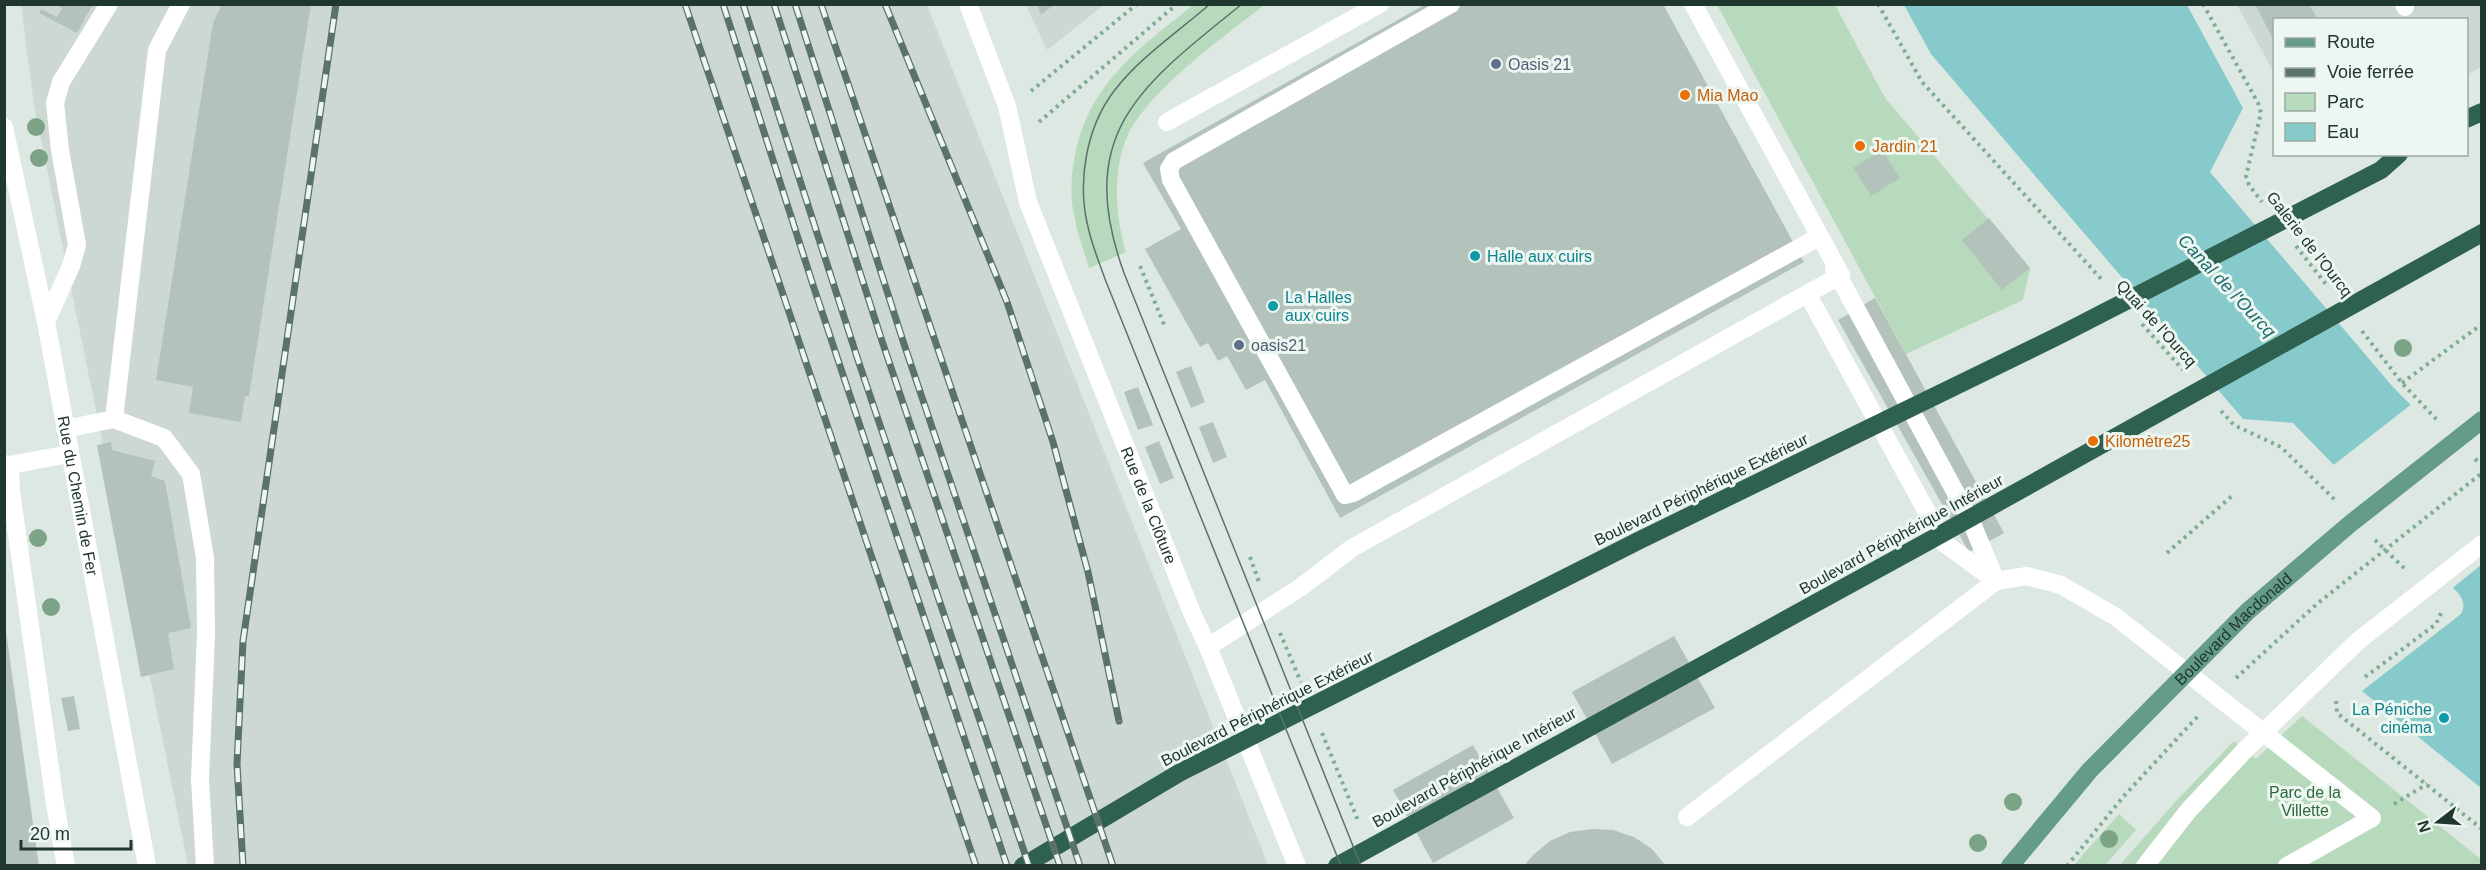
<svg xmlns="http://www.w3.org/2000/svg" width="2486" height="870" viewBox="0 0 2486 870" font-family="Helvetica,sans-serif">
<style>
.built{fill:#ccd8d1}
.green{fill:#b7d9bc}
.water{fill:#87cacc}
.pier{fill:#dee8e2}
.building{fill:#b3c3bb}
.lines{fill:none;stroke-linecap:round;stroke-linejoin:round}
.path{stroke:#7fab98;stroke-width:4;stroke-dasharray:3 4.5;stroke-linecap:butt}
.minor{stroke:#fff;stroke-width:18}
.major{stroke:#649c87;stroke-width:18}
.highway{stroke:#2e6150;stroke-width:18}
.tram{stroke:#5a7369;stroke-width:1.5}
.rail-casing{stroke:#5a7369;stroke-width:7}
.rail{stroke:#edf6f0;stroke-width:4.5;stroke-dasharray:14;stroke-linecap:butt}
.tree{fill:#7da387}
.service-dot{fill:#5c6f8a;stroke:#edf6f0;stroke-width:2}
.food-dot{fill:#e8710a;stroke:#edf6f0;stroke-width:2}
.culture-dot{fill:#0f9aa8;stroke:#edf6f0;stroke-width:2}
.labels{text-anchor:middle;stroke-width:6;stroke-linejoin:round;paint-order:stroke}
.service-label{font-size:16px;fill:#4e5e75;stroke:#edf6f0;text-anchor:start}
.food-label{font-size:16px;fill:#c56008;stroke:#edf6f0;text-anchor:start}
.street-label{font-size:16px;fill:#20372e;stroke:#edf6f0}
.culture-label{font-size:16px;fill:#0d838f;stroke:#edf6f0;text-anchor:start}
.park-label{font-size:16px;fill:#2d6b3d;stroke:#edf6f0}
.water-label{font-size:18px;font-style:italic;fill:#1e6c6f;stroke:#edf6f0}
</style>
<rect width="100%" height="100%" fill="#dee8e2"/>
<g class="built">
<polygon points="21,5 927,5 1268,865 188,865 34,105"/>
<polygon points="1026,5 1104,5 1047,50"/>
<polygon points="2237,5 2481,5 2481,67 2467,75 2466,20 2274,20 2274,73"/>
</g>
<g class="green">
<path d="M1193,5H1264C1225,36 1149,90 1128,135C1112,170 1115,216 1126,252L1089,268C1084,251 1077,233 1074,215C1070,196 1071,175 1075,156C1089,83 1139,49 1193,5Z"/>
<polygon points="1717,5 1835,5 1885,98 2030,268 2023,300 1906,354"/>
<polygon points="2302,716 2482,860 2481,866 2119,866 2176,801 2234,741 2256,759"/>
<polygon points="2119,814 2136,830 2105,865 2074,865"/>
</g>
<path class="water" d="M1904,5H2187L2243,108L2210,172L2393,387L2481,476V788L2362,691L2461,614C2465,606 2464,602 2459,594L2293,423L2243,419L1931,54Z"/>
<polygon class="pier" points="2413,403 2482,471 2481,565 2450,590 2331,467"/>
<g class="building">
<polygon points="55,4 93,4 77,33 39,13 41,9 57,17 62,8"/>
<polygon points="222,4 311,4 249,396 245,396 241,422 189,413 193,387 156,380 213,23"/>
<polygon points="1037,4 1055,4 1041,15"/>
<polygon points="1426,4 1663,4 1804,262 1340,518 1265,380 1246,390 1227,356 1218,361 1208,343 1200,347 1145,249 1181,229 1143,163"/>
<polygon points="2255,4 2309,4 2318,20 2274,20 2274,36 2272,37"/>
<polygon points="1882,150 1900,178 1871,196 1853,168"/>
<polygon points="1989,218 2030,268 2002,290 1962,240"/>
<polygon points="1875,298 2004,533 1969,552 1838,320"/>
<polygon points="1191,366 1205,402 1191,408 1176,372"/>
<polygon points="1138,387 1153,425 1138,430 1124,392"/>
<polygon points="1213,422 1227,457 1213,463 1199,427"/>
<polygon points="1159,441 1174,478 1160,484 1145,447"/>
<polygon points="111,442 112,450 155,461 151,476 165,481 191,628 168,633 174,669 141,677 97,445"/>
<polygon points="4,631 6,631 39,866 4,866"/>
<polygon points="1674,636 1715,708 1612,764 1572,692"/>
<polygon points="74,696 80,729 68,731 61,698"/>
<polygon points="1473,745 1514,818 1433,863 1393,790"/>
<polygon points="1592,829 1613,830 1634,837 1652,849 1666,866 1524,866 1533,855 1550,841 1570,832"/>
</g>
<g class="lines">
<g class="path">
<polyline points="1878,4 1922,82 2103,281"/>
<polyline points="2203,4 2258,103 2261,113 2246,176 2249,185 2262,202"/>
<polyline points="1031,91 1137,4"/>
<polyline points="1039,122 1177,4"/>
<polyline points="2296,246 2328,287"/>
<polyline points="1140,266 1165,327"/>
<polyline points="2142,324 2183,370"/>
<polyline points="2362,331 2402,383 2438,421"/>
<polyline points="2402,383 2482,324"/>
<polyline points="2221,411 2234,425 2281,447 2336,501"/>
<polyline points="2475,459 2482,465"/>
<polyline points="2375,540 2406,570"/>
<polyline points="2167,553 2233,495"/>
<polyline points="1250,557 1259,582"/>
<polyline points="1280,633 1301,682"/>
<polyline points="2365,677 2436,624 2442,611"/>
<polyline points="2236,678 2318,603 2482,473"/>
<polyline points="2336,701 2337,713 2482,829"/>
<polyline points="1322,733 1359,823"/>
<polyline points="2394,804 2427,784"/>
<polyline points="2067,866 2123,797 2199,715"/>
</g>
<g class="minor">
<path id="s1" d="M968,4L1007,106L1028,202L1192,613L1208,647L1297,866"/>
<polyline points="1451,4 1174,161 1169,169 1171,180 1345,495 1353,493 1817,238"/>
<polyline points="2404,4 2405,7"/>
<polyline points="1167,122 1380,4"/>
<path id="s2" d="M4,127L46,322L147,866"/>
<polyline points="1808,295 1944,543 1996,581 2027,576 2061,585 2116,617 2372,818 2287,866"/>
<polyline points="46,322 71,266 77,245 60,150 55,103 61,82 109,4"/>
<polyline points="114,419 157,50 181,4"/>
<polyline points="65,429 114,419 164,438 191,474 205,558 206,633 200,779 205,866"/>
<polyline points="4,464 10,465 69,454"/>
<polyline points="10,465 11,491 55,804 66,866"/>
<polyline points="1208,647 1301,587 1352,548 1841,275 1693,4"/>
<polyline points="1687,817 1996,581 1971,521 1834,268"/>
<polyline points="2145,866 2188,811 2245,750 2358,641 2482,544"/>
</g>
<path class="major" id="s3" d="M2010,866L2090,770L2248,611L2350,524L2482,420"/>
<g class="highway">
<polyline points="2466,119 2482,112"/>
<polyline points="1023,866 1179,773 1640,540 2062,334 2381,170 2399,154"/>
<polyline points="1337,866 1927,542 2482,233"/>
</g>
<g class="tram">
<path d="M1210,4C1178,32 1140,57 1114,91C1086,128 1077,182 1088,227C1092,245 1099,262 1105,279L1341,866"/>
<path d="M1242,4C1142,85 1073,132 1124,273L1361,866"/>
</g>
<defs>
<g id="rail">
<polyline points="685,4 976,866"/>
<polyline points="723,4 813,285 1007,866"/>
<polyline points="743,4 859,363 1029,866"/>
<polyline points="774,4 882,341 1060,866"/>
<polyline points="795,4 904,344 1080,866"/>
<polyline points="821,4 1113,866"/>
<polyline points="885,4 1007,302 1053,442 1088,572 1119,721"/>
<polyline points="243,866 237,764 243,641 336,4"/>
</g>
</defs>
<use href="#rail" class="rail-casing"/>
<use href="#rail" class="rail"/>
</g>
<g class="tree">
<circle cx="36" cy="127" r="9"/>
<circle cx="39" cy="158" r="9"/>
<circle cx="2403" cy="348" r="9"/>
<circle cx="38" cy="538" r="9"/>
<circle cx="51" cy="607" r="9"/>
<circle cx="2013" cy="802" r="9"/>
<circle cx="2109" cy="839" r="9"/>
<circle cx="1978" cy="843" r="9"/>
</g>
<g class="service-dot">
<circle cx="1496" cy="64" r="6"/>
<circle cx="1239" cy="345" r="6"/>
</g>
<g class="food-dot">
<circle cx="1685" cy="95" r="6"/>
<circle cx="1860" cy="146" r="6"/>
<circle cx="2093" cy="441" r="6"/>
</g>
<g class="culture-dot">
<circle cx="1475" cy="256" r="6"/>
<circle cx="1273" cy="306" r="6"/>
<circle cx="2444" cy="718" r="6"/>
</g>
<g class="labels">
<g class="service-label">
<text x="1508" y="70">Oasis 21</text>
<text x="1251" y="351">oasis21</text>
</g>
<g class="food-label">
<text x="1697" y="101">Mia Mao</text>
<text x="1872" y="152">Jardin 21</text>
<text x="2105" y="447">Kilomètre25</text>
</g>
<g class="street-label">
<text transform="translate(2310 244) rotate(52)" y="6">Galerie de l'Ourcq</text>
<text transform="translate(2157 323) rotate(48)" y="6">Quai de l'Ourcq</text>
<text transform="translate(1701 489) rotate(-26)" y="6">Boulevard Périphérique Extérieur</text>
<text dy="6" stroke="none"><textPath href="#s2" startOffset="376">Rue du Chemin de Fer</textPath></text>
<text dy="6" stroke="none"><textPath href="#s1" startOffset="534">Rue de la Clôture</textPath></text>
<text transform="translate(1901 534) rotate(-29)" y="6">Boulevard Périphérique Intérieur</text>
<text dy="6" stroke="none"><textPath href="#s3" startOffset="326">Boulevard Macdonald</textPath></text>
<text transform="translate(1267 708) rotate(-27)" y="6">Boulevard Périphérique Extérieur</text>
<text transform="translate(1474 767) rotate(-29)" y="6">Boulevard Périphérique Intérieur</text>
</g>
<g class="culture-label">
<text x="1487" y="262">Halle aux cuirs</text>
<text x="1285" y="303">La Halles<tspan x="1285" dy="18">aux cuirs</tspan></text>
<text x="2432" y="715" text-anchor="end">La Péniche<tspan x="2432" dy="18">cinéma</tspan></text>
</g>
<g class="park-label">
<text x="2305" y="798">Parc de la<tspan x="2305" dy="18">Villette</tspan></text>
</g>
<g class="water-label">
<text transform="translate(2227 286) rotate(47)" y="6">Canal de l'Ourcq</text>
</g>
</g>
<rect width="2486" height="870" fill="none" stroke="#20372e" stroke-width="12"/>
<rect x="2273" y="18" width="195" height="138" fill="#edf6f0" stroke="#9baaa2" stroke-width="1.5"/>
<rect x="2285" y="38" width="30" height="9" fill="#649c87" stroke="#9baaa2" stroke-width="1.5"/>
<text x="2327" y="48" font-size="18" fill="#20372e">Route</text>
<rect x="2285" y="68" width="30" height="9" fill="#5a7369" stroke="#9baaa2" stroke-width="1.5"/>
<text x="2327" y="78" font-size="18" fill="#20372e">Voie ferrée</text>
<rect x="2285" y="93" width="30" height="18" fill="#b7d9bc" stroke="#9baaa2" stroke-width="1.5"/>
<text x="2327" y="108" font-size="18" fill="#20372e">Parc</text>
<rect x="2285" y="123" width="30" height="18" fill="#87cacc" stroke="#9baaa2" stroke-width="1.5"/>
<text x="2327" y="138" font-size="18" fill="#20372e">Eau</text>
<g transform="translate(2438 822) rotate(253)" stroke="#edf6f0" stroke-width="4.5" paint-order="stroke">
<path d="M0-4.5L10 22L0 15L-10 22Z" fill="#20372e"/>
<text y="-9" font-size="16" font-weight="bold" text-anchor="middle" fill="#20372e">N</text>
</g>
<path d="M21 840v9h110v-9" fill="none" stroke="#20372e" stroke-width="3"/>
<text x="30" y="840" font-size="18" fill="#20372e" stroke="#edf6f0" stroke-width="4.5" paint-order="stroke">20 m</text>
</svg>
